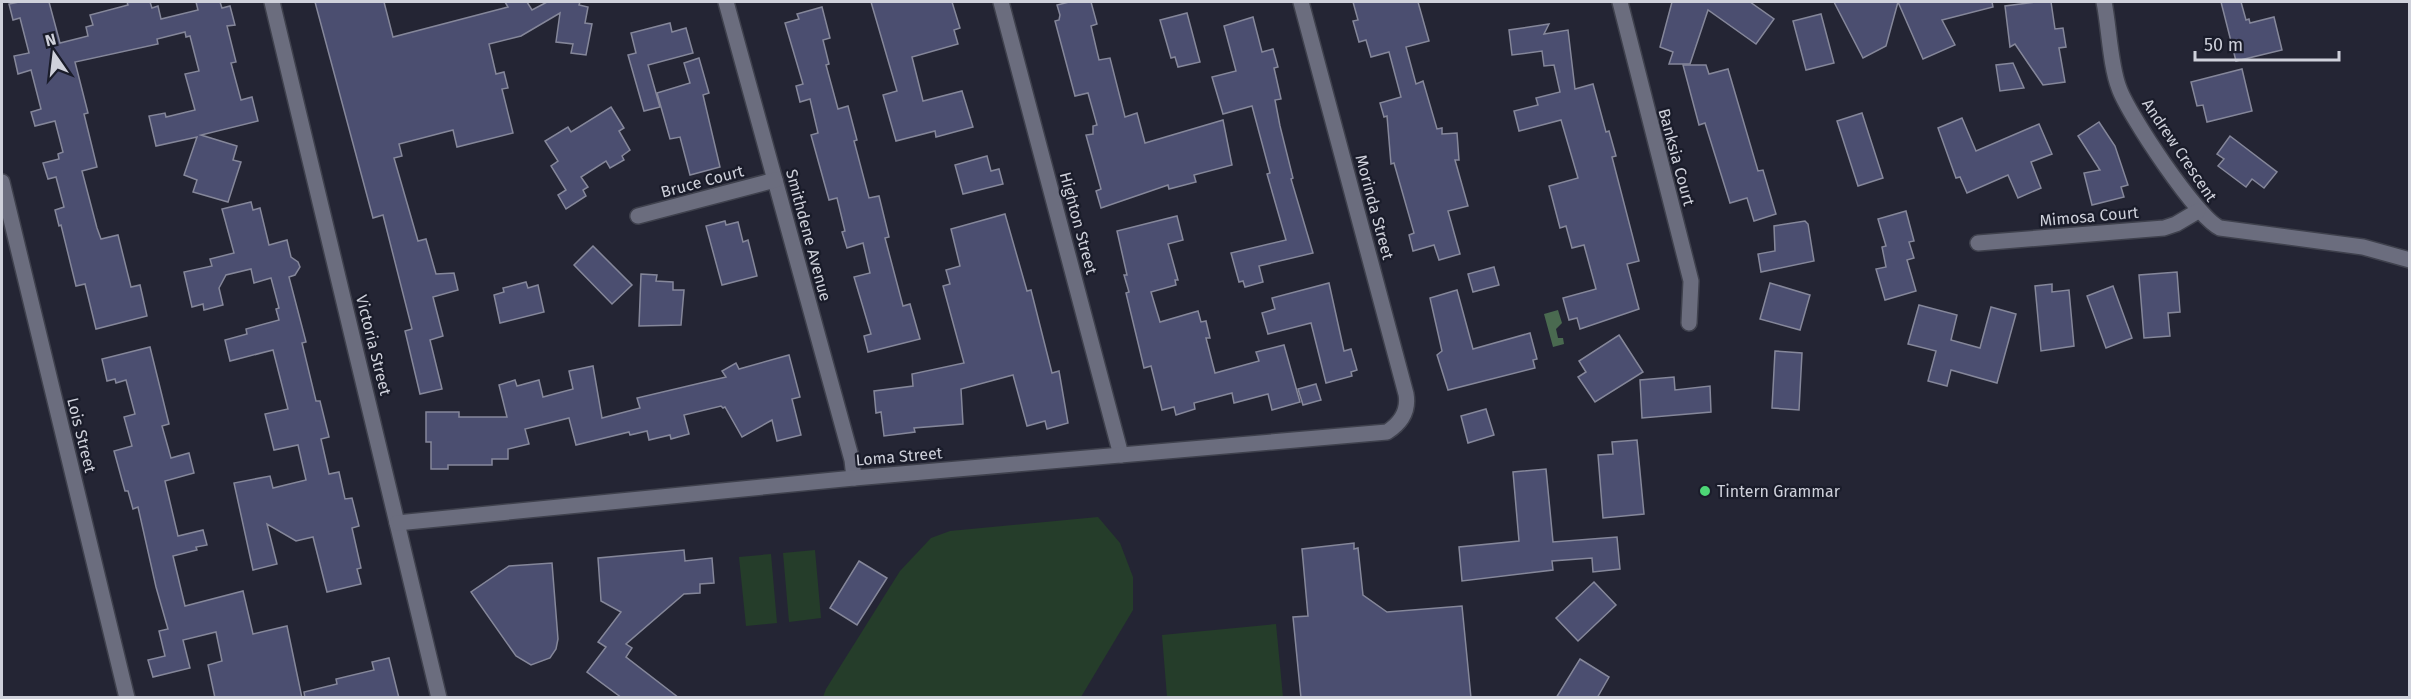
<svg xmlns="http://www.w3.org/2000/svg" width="2411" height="699" viewBox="0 0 2411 699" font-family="'Fira Sans',sans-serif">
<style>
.green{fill:#253d2a}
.water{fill:#4a6a50}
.building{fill:#4b4e70;stroke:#85879a;stroke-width:1.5}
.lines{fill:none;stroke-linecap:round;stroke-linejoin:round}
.minor-casing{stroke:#3f414d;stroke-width:18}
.minor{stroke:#6b6d7e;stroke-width:15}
.poi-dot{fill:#4dd676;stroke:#1a1c2a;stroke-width:2}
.labels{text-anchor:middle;stroke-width:4.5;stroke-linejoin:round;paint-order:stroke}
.street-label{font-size:16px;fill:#cfd1db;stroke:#1a1c2a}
.poi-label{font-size:16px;fill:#cfd1db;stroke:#1a1c2a;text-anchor:start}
</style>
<rect width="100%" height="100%" fill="#242534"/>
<g class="green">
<polygon points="1098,517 1120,543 1133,577 1133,610 1081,697 823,697 826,689 900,571 931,538 950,531"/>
<polygon points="815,550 821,618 789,622 783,553"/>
<polygon points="771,554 777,623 746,626 739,557"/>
<polygon points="1276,624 1283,697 1167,697 1162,635"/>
</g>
<polygon class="water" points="1558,310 1562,323 1556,329 1558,338 1563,338 1564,344 1553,347 1544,314"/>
<g class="building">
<polygon points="19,2 49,2 60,43 88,36 86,27 93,25 90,15 128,5 127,2 150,2 152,8 158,6 161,19 198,10 196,2 220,2 222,8 230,6 235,25 227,26 236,62 231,63 241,100 252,97 258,121 201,135 237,146 233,160 241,162 228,202 193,192 197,180 184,175 197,137 156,146 149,116 165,113 166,117 195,110 185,74 199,71 190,36 186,37 185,32 157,39 158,44 75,62 88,113 84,114 97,167 82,171 97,228 101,239 118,235 131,287 140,285 147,316 96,329 85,284 76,286 61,225 59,226 55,210 64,207 56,177 48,179 43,163 59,159 58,154 63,152 55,121 35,126 31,112 41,109 31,70 18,74 14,56 29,53 20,18 13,20 9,4"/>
<polygon points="315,2 384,2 393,37 508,7 505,2 527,2 532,10 547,2 580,2 579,5 588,7 585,23 592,24 586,55 571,53 573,44 556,42 560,13 521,36 489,44 496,74 504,72 508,88 502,89 513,133 457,147 453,130 399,144 402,156 394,158 418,241 426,239 436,274 454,273 458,290 433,297 443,336 430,340 442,389 420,394 405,331 412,329 383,215 373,218"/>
<polygon points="871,2 952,2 960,28 954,30 958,44 912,57 923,101 962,91 973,127 936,137 935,131 896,141 883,95 897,91"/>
<polygon points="1069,2 1091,2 1097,24 1091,26 1099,60 1110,58 1125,117 1137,113 1145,143 1223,120 1232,165 1194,175 1196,182 1169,189 1168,185 1101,208 1096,191 1101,189 1086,135 1093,134 1093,126 1097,125 1088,93 1075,96 1055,21 1059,20 1060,15 1057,5"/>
<polygon points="1353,2 1418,2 1429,41 1406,47 1416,84 1423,81 1437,129 1442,128 1442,134 1457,133 1459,160 1455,160 1468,206 1448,211 1460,254 1439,260 1434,245 1413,251 1409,235 1414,233 1394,163 1391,164 1387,116 1384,117 1380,103 1401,97 1389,52 1371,57 1366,40 1359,42 1353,21 1358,20"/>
<polygon points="1672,2 1750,2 1774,19 1756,44 1708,10 1690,64 1669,64 1673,52 1660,47"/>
<polygon points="1834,2 1992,2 1993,7 1942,20 1955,45 1923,59 1898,2 1886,46 1863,58"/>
<polygon points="2035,2 2051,2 2055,29 2063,28 2066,47 2059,48 2065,82 2043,85 2015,44 2010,47 2005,6"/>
<polygon points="2221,2 2241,2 2246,20 2249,19 2250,23 2274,17 2282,50 2236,61"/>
<polygon points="822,7 830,38 823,40 829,64 826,65 838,109 848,106 857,140 854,141 869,198 879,196 889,237 885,238 903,306 910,304 920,339 868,352 864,336 871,334 854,277 870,273 863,243 847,248 842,232 845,231 837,198 829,200 811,135 818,133 810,99 800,102 796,86 803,84 785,23 799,19 797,14"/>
<polygon points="1187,13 1200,62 1178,67 1175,57 1171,58 1160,20"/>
<polygon points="1821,14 1834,63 1806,70 1793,21"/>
<polygon points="1253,17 1262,52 1273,49 1278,67 1274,68 1281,99 1275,100 1280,126 1293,178 1291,179 1313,253 1259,266 1263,282 1245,287 1243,281 1239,282 1231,253 1286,240 1267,174 1270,173 1252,106 1223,114 1212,77 1236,71 1224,26"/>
<polygon points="670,23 672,32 686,28 693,53 648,65 660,107 644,111 628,55 636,53 631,33"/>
<polygon points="1549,24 1544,34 1568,30 1575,89 1593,84 1606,132 1609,131 1616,156 1612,157 1639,261 1627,264 1639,309 1580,329 1577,318 1569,320 1563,298 1596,289 1584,245 1572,248 1566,226 1560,228 1549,186 1578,178 1561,120 1519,131 1514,111 1538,105 1536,98 1560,92 1554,65 1544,66 1542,51 1512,55 1509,30"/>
<polygon points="699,58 709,93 703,95 720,167 690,175 680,137 670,139 657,93 690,83 684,63"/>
<polygon points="2013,63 2024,88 2000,91 1996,65"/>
<polygon points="1683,65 1706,65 1709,74 1728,69 1758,171 1763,170 1776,214 1754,221 1747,198 1730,203 1705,123 1699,125"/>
<polygon points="2242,69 2252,111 2207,122 2203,105 2197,106 2191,82"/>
<polygon points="611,107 624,128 619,131 630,150 622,156 624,160 610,168 606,161 581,177 588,187 583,190 586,196 566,209 558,195 566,190 551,166 558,161 545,141 568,127 571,132"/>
<polygon points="1862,113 1883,178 1858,186 1837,121"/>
<polygon points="1962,118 1976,151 2039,124 2052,154 2031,162 2041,188 2018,198 2008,175 1967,193 1960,177 1956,178 1938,128"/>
<polygon points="2099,122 2115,146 2128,185 2121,187 2124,197 2092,205 2084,173 2100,170 2078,136"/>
<polygon points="2230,136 2277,172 2264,188 2252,179 2246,187 2218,166 2224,159 2217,154"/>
<polygon points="987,156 991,171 999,169 1003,184 963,194 955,165"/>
<polygon points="251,202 253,210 260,208 269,245 287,240 291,257 298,262 300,267 295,275 289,277 306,342 302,343 316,401 320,401 329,437 321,439 329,474 339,472 345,499 352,498 359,526 352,528 361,568 357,569 361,584 327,592 313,537 296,541 267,524 277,564 253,570 234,483 270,476 273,488 306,480 298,445 274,450 265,414 288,409 273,350 230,361 225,340 247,334 246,329 279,320 276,309 279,308 271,278 254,283 251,269 226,275 219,288 223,305 204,310 203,304 192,307 184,272 212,266 210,259 234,253 222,209"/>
<polygon points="1906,211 1914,241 1909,242 1914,258 1907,260 1916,291 1885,300 1876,269 1886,267 1882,247 1886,246 1878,219"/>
<polygon points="1005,214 1027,291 1031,290 1052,373 1059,371 1068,423 1047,429 1045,421 1027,426 1013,375 961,389 963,424 914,428 915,432 884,436 881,412 876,413 874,391 913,386 912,374 964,363 943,286 950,284 946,270 960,266 951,229"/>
<polygon points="1177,216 1183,240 1168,244 1178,280 1175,280 1176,285 1151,292 1160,322 1198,311 1201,322 1206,321 1210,338 1206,338 1215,373 1259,361 1256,352 1284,345 1300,402 1272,410 1268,394 1234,403 1232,393 1194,403 1195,409 1176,415 1174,407 1162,410 1151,366 1144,368 1140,351 1126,293 1129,292 1124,275 1127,275 1117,231"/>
<polygon points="725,221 726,225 738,222 743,242 748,240 757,276 722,285 706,226"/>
<polygon points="1805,221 1808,224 1814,261 1761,272 1758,254 1775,251 1774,226"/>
<polygon points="593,246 632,285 612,304 574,265"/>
<polygon points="1494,267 1499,285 1473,292 1468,274"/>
<polygon points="2177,272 2180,312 2168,313 2170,336 2144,338 2139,275"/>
<polygon points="641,274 657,275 656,281 673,282 673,290 684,290 681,325 639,326"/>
<polygon points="526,282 528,288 538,285 544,312 500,323 494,295 504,292 503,288"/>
<polygon points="1329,283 1344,351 1351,349 1357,370 1351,372 1352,376 1326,383 1311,323 1268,334 1262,313 1275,309 1272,298"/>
<polygon points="1770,283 1810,295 1800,330 1760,319"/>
<polygon points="2052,284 2052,292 2069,290 2074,346 2041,351 2035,286"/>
<polygon points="2113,286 2132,338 2106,348 2087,296"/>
<polygon points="1457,290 1473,349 1530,333 1537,359 1533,360 1535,368 1448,390 1437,355 1442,351 1430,298"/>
<polygon points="1919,305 1957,315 1951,340 1980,348 1991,307 2016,314 1997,383 1951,370 1947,386 1928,381 1936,351 1908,344"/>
<polygon points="1619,335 1643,372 1595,402 1578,377 1586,372 1579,361"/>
<polygon points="150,347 169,424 162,426 171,458 189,453 194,473 165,481 178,536 203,530 207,545 196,547 197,550 173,556 185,606 243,591 253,634 287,626 302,698 215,698 208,665 222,661 216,632 183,640 190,668 153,677 148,660 165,656 159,631 168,629 156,587 138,507 133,509 128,491 125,491 114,451 132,446 124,417 135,414 126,380 116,383 115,379 107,381 102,359"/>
<polygon points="1775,351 1802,353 1799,410 1772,408"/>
<polygon points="789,355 800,397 792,399 801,435 777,441 772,420 742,437 725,407 723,408 721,406 684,415 689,434 671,439 670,435 649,440 647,431 630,435 629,432 576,445 569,418 525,429 529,444 508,449 508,459 492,459 492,465 448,465 448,469 431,469 431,442 426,442 426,412 459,412 459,417 507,417 499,385 515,380 517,386 539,380 543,397 573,389 569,371 593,366 602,418 640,408 637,398 726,377 722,371 736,363 739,369"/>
<polygon points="1674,377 1675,390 1710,386 1711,412 1642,418 1640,380"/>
<polygon points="1316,384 1321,400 1303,405 1298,389"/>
<polygon points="1486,409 1494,435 1468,443 1461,416"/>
<polygon points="1637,440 1644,514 1603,518 1598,455 1613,454 1612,442"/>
<polygon points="1546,469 1553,542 1617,537 1620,569 1593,572 1592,558 1552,561 1553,570 1462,581 1459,547 1519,541 1513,472"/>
<polygon points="1354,543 1354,549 1358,548 1363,595 1387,612 1462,606 1471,698 1301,698 1293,617 1308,616 1302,549"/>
<polygon points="684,550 685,561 712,558 714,583 700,584 700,593 684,594 626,644 632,648 626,657 679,698 622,698 587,672 606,647 598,642 621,612 601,601 598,558"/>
<polygon points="859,561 887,578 857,625 830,608"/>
<polygon points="552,563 558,639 556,649 550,658 531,665 516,656 471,592 509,566"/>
<polygon points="1594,582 1616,605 1578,641 1556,618"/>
<polygon points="389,658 399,698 305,698 304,692 337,684 336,679 374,670 372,662"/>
<polygon points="1580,659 1609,677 1597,698 1556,698"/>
</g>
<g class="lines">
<defs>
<g id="minor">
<polyline points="272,2 439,698"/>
<polyline points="726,2 852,460 854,478"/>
<polyline points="1001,2 1121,455"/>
<polyline points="1620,2 1691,281 1689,323"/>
<path d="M2104,2C2109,26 2110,65 2119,88C2128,114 2197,218 2220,228L2363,247L2410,260"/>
<polyline points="2,182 127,698"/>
<polyline points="638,216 775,180"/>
<polyline points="1978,243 2164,228 2176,224 2198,211"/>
<path d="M397,523L854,478L1387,432C1401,423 1409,411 1406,394L1301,2"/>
</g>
</defs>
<use href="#minor" class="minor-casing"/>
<use href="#minor" class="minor"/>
</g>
<circle class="poi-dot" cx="1705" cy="491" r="6"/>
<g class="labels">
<g class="street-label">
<text transform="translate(2180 150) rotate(56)" y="6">Andrew Crescent</text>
<text transform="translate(1677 157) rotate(75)" y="6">Banksia Court</text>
<text transform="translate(702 181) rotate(-15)" y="6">Bruce Court</text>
<text transform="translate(1375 207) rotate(75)" y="6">Morinda Street</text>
<text transform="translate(2089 216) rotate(-5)" y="6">Mimosa Court</text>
<text transform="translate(1079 223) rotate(75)" y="6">Highton Street</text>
<text transform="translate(809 235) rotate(75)" y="6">Smithdene Avenue</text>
<text transform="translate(374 345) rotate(76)" y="6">Victoria Street</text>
<text transform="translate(82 435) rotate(76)" y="6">Lois Street</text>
<text transform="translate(899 456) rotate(-5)" y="6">Loma Street</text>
</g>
<g class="poi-label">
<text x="1717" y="497">Tintern Grammar</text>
</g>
</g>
<rect width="2411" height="699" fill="none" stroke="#cfd1db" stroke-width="6"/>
<g transform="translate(54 54) rotate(346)" stroke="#1a1c2a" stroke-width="4.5" paint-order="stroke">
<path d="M0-4.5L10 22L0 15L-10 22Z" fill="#cfd1db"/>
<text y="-9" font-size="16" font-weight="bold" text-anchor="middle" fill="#cfd1db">N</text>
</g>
<path d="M2195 51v9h144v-9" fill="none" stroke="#cfd1db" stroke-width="3"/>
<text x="2204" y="51" font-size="18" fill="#cfd1db" stroke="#1a1c2a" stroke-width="4.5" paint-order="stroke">50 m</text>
</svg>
